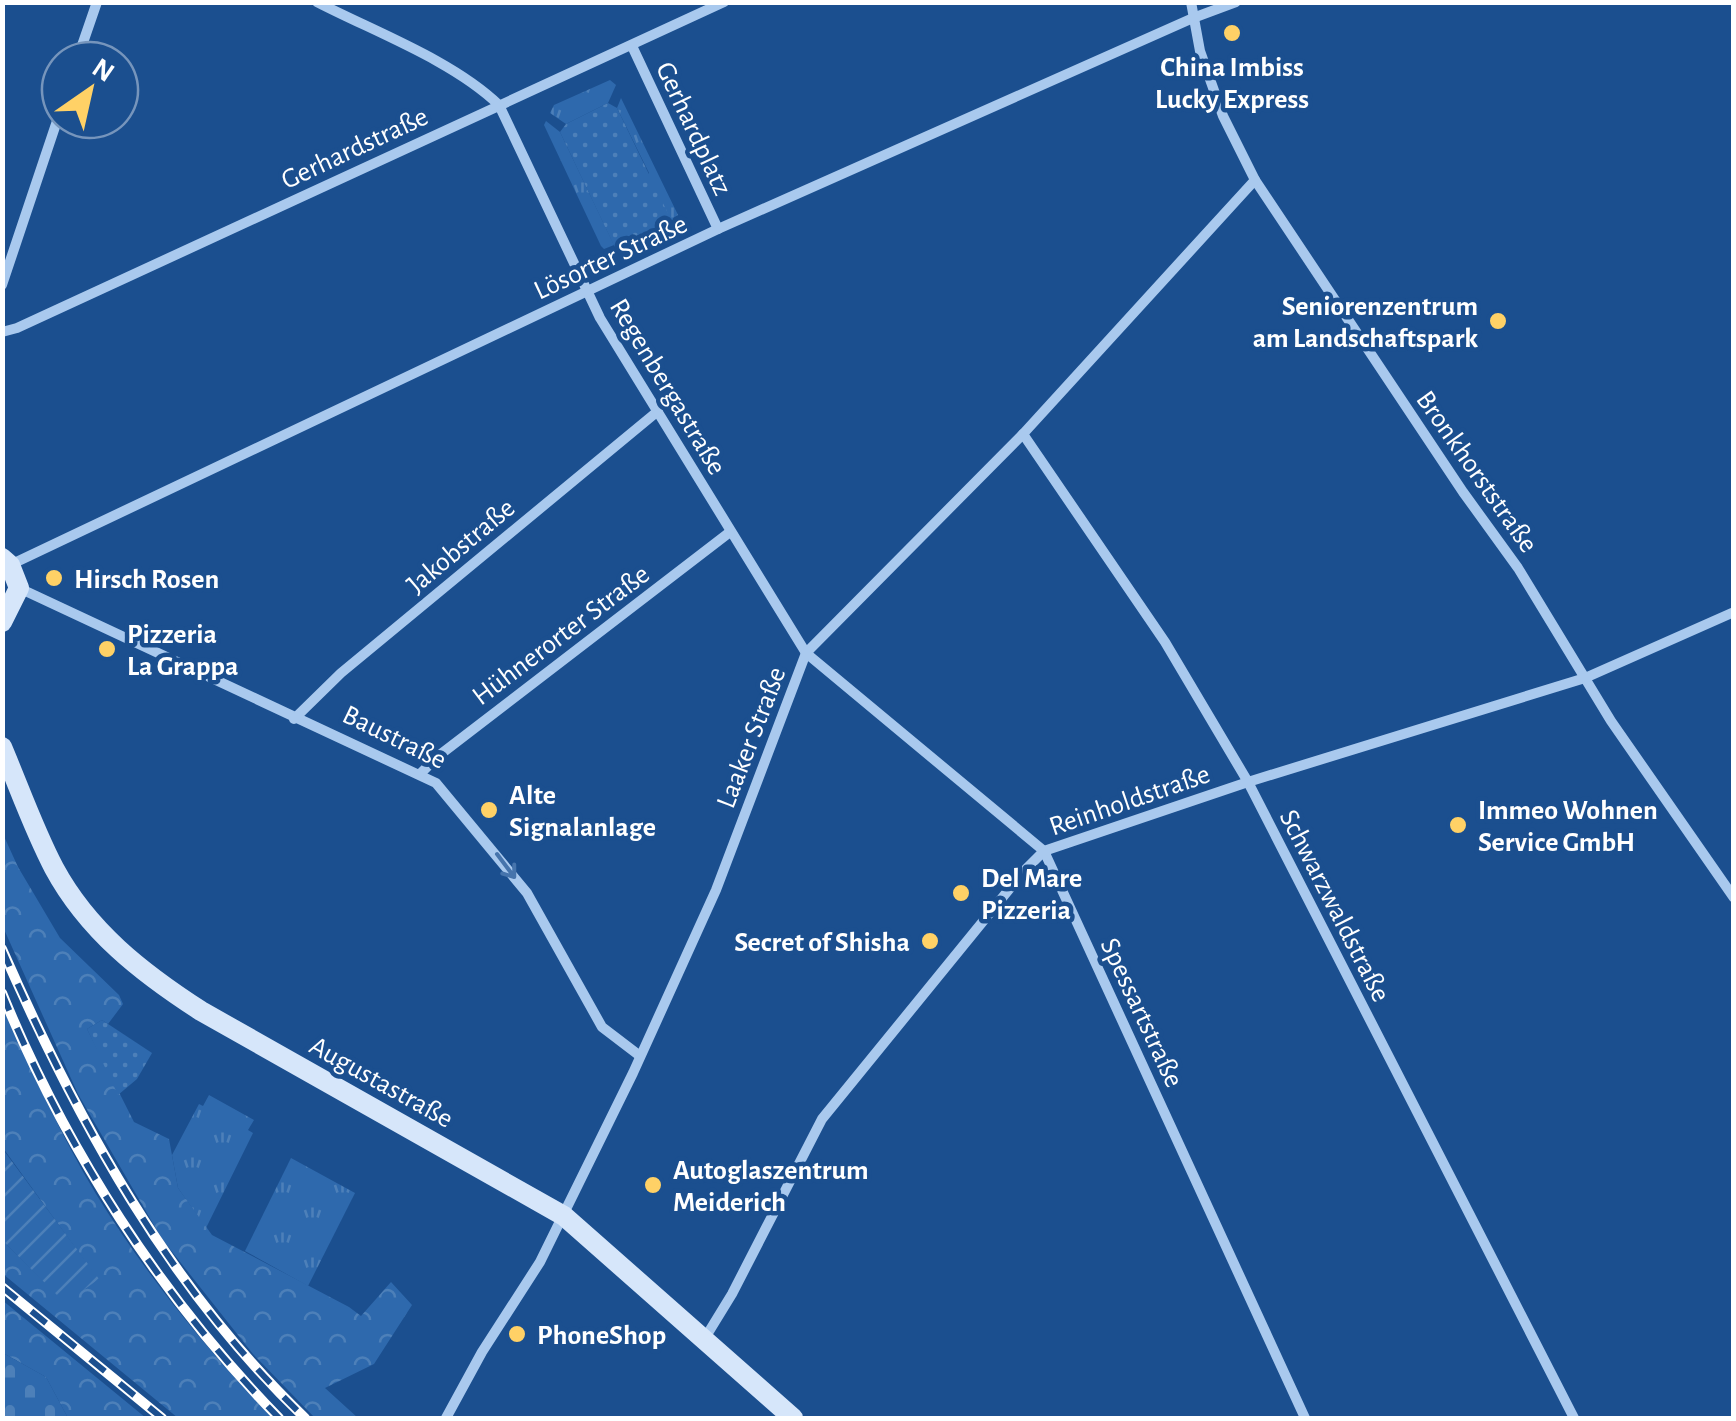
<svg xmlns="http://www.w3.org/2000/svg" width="1736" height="1421" viewBox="0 0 1736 1421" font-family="'Alegreya Sans',sans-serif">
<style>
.grass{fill:url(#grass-tufts)}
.forest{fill:url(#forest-crowns)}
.cemetery{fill:url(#cemetery-stones)}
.park{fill:url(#park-dots)}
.garden{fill:url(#garden-furrows)}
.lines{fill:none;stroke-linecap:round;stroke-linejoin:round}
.street{stroke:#a9c9ee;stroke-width:10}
.secondary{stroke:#d6e6fa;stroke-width:20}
.rail-casing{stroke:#fff;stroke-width:10}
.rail{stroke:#1b4f8f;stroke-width:6;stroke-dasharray:19;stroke-linecap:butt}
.oneway{stroke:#4674ac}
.poi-dot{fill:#ffd166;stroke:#1b4f8f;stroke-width:4}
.labels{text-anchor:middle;stroke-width:9;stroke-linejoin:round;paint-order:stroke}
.poi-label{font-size:28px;font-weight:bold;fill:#fff;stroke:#1b4f8f;text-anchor:start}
.street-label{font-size:28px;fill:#fff;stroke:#1b4f8f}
</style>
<defs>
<pattern id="grass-tufts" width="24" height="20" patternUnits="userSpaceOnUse" patternTransform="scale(2.5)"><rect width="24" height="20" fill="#2e69ad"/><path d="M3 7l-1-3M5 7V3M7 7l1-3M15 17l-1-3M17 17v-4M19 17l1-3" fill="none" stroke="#4d80b9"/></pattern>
<pattern id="forest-crowns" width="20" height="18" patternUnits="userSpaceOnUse" patternTransform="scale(2.5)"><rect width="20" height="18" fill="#2e69ad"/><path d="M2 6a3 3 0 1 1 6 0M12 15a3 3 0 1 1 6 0" fill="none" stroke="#4d80b9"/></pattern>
<pattern id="cemetery-stones" width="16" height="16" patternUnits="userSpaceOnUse" patternTransform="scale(2.5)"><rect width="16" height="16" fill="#2e69ad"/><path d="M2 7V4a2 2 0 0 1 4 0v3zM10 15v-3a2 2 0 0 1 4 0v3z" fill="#4d80b9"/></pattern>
<pattern id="park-dots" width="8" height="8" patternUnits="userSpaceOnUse" patternTransform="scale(2.5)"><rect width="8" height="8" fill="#2e69ad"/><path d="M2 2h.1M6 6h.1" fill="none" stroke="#4d80b9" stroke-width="1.8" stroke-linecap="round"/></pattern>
<pattern id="garden-furrows" width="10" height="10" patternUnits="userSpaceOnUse" patternTransform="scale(2.5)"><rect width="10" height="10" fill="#2e69ad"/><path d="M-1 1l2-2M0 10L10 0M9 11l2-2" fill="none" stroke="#4d80b9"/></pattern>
</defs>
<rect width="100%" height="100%" fill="#1b4f8f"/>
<g class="grass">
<polygon points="610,80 616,85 608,103 566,124 550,113 554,105"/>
<polygon points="621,98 678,215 673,218 675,228 672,231 646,247 643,242 633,247 634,251 627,254 616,231 649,173 617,108"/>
<polygon points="546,121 560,132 614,245 604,249 601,246 544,125"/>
<polygon points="209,1095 254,1120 248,1130 253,1133 206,1228 178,1188 172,1155 199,1104 203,1106"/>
<polygon points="291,1158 355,1193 308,1286 245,1251"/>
</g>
<g class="forest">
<polygon points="2,832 18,867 60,938 119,995 123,1004 108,1024 102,1020 87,1029 134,1122 169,1139 178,1188 212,1235 349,1307 361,1316 391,1282 412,1305 374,1364 325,1388 358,1418 315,1418 253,1354 162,1239 78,1094 3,927"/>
<path d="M2,1007C32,1070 60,1134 96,1194C146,1275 206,1349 272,1418H178L3,1274V1241L65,1302L98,1279L3,1148Z"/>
<polygon points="2,1300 146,1418 68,1418 46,1377 3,1353"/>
</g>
<polygon class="cemetery" points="3,1353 46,1377 68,1418 3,1418"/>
<g class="park">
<polygon points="608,103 617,108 675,228 618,254 560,132 566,124"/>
<polygon points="102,1020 152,1053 137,1079 118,1095 87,1029"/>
</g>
<polygon class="garden" points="2,1148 99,1279 65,1303 3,1241"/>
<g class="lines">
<g class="street">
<path d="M317,2C375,32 452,60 499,105L600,318L806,653L1044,851L1305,1418"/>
<polyline points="1191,2 1200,51 1223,116 1255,180 1463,492 1518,568 1611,721 1734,898"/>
<polyline points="632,46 718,229"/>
<polyline points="77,60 97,2"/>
<polyline points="2,285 60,112"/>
<polyline points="2,332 17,328 724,2"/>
<polyline points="1023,434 1165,642 1248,782 1574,1418"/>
<polyline points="10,565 718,229 1193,18 1236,2"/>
<polyline points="19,588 436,783 527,893 602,1027 640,1056"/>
<polyline points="294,719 341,673 658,411"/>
<polyline points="420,774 437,757 730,532"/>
<polyline points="705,1338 732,1294 822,1119 1024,871 1044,851 1248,782 1585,678 1734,612"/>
<polyline points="446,1418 482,1352 540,1262 633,1073 716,890 806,653 1023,434 1255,180"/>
</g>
<g class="secondary">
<polyline points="2,558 10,565 19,588 2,622"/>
<path d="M2,747C19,787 34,830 54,868C88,931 142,973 201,1011L564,1216L793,1418"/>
</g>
<defs>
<g id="rail">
<path d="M2,949C77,1120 168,1287 305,1418"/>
<path d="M2,993C66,1150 161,1297 279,1418"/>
<polyline points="2,1287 162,1418"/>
</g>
</defs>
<use href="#rail" class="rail-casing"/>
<use href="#rail" class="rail"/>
</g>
<defs><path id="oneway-shaft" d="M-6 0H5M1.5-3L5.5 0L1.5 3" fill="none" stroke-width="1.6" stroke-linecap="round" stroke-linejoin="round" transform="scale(2.5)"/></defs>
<use class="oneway" href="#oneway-shaft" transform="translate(506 866) rotate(53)"/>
<g class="poi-dot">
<circle cx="1232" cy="33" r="10"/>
<circle cx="1498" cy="321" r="10"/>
<circle cx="54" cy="578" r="10"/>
<circle cx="107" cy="649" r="10"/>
<circle cx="489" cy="810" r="10"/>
<circle cx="1458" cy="825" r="10"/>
<circle cx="961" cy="893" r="10"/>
<circle cx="930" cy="941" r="10"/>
<circle cx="653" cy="1185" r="10"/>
<circle cx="517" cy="1334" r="10"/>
</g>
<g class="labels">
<g class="poi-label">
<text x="1232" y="76" text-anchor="middle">China Imbiss<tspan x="1232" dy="32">Lucky Express</tspan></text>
<text x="1478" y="315" text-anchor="end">Seniorenzentrum<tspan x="1478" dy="32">am Landschaftspark</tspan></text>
<text x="74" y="588">Hirsch Rosen</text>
<text x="127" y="643">Pizzeria<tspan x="127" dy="32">La Grappa</tspan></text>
<text x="509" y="804">Alte<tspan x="509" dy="32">Signalanlage</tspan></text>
<text x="1478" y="819">Immeo Wohnen<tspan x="1478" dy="32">Service GmbH</tspan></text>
<text x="981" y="887">Del Mare<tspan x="981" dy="32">Pizzeria</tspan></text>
<text x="910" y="951" text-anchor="end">Secret of Shisha</text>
<text x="673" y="1179">Autoglaszentrum<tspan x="673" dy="32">Meiderich</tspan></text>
<text x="537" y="1344">PhoneShop</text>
</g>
<g class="street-label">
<text transform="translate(695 128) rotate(65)" y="10">Gerhardplatz</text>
<text transform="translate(354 147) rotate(-25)" y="10">Gerhardstraße</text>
<text transform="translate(610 256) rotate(-25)" y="10">Lösorter Straße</text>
<text transform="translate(669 386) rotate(59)" y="10">Regenbergastraße</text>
<text transform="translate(1478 471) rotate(55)" y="10">Bronkhorststraße</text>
<text transform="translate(460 545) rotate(-40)" y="10">Jakobstraße</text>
<text transform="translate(560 634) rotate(-37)" y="10">Hühnerorter Straße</text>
<text transform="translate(395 736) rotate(26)" y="10">Baustraße</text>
<text transform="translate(750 737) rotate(-69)" y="10">Laaker Straße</text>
<text transform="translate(1129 799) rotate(-19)" y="10">Reinholdstraße</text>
<text transform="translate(1336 905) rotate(63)" y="10">Schwarzwaldstraße</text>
<text transform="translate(1143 1012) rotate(65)" y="10">Spessartstraße</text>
<text transform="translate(382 1081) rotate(29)" y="10">Augustastraße</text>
</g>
</g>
<rect width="1736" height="1421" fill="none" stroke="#ffffff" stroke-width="10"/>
<g transform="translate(90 90) rotate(34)"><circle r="48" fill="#1b4f8f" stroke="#7695bc" stroke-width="2.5"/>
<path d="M0-8L18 38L0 25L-18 38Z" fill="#ffd166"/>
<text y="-15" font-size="28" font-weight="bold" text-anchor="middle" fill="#ffffff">N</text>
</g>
</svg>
